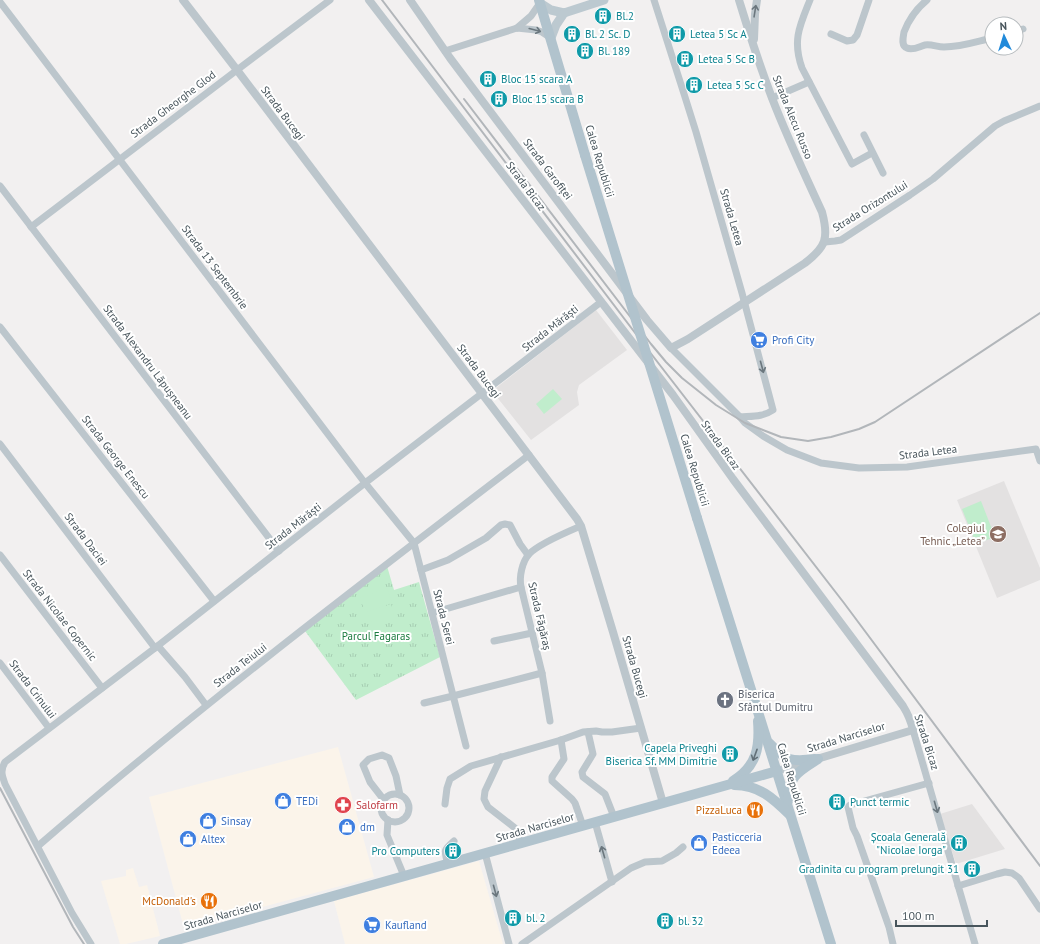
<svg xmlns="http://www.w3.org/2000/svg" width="1040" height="944" viewBox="0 0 1040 944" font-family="'PT Sans',sans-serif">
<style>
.commercial{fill:#fbf4ea}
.education{fill:#e3e1e1}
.grass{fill:url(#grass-tufts)}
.pitch{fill:#c0edcc}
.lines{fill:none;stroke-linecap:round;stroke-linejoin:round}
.minor{stroke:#bcc6cc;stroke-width:7}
.tertiary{stroke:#bcc6cc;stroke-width:8}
.secondary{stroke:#bcc9d0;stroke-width:9}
.primary{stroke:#b1c3cd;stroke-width:10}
.rail{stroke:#b2b6ba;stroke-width:2}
.primary-bridge{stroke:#b1c3cd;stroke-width:10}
.oneway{stroke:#6b777e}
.oneway2{stroke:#627078}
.labels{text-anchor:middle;stroke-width:4;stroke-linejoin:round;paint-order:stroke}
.culture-label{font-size:11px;fill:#0d838f;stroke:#fff;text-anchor:start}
.street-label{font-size:11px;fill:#48555c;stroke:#fff}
.shop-label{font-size:11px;fill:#366cbe;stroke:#fff;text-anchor:start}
.education-label{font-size:11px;fill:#785e54;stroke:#fff;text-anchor:end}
.park-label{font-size:11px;fill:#1b7b3f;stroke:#fff}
.worship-label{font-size:11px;fill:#5b616d;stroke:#fff;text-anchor:start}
.health-label{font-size:11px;fill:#be3a42;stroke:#fff;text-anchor:start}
.food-label{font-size:11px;fill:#c56008;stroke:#fff;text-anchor:end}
</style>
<defs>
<pattern id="grass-tufts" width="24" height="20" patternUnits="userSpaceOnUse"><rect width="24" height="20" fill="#c0edcc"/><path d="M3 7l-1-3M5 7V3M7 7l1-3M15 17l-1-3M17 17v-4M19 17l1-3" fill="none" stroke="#a6cdb2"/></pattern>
</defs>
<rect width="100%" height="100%" fill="#f2f0f0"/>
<g class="commercial">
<polygon points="338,747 374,877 184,928 149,797"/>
<polygon points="479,861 503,944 345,944 334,901"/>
<polygon points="133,868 139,887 147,885 160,936 126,944 120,944 101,881 126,876 126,870"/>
</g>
<g class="education">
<polygon points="596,310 627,350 579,385 577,392 579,405 531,440 492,391"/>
<polygon points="1004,481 1040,568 1040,580 997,598 957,500"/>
<polygon points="972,804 1005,849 956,864 940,814"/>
</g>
<polygon class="grass" points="387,566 394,590 419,582 440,657 356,700 305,631"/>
<g class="pitch">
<polygon points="553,389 562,399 544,414 536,404"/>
<polygon points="981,501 995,537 976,544 962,509"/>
<polygon points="387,588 392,603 365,612 360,598"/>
<polygon points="391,604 394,614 371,622 367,612"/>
</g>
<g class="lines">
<g class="minor">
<path d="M654,0L685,97L696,132L742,293L773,410C763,417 752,416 740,417L671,348"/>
<path d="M810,0C800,25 792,40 802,68L852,164L872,153"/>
<path d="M927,0C916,9 909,19 904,32C903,38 901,46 907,48C913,51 920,46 925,45C932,44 937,47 944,47C961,47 975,42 992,38"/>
<polyline points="0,2 365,483 414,543 466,746"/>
<polyline points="517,28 531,16 540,3"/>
<polyline points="1016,31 1023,29"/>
<polyline points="831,34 847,41 853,40 857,35 869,0"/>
<polyline points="445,51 517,28 536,30 542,32 551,38"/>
<polyline points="772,98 809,82"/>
<polyline points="864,135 883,173"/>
<polyline points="0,186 279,551"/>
<polyline points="31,227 237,70 330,0"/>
<polyline points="825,242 835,241 841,240 910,195 933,179 995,126 1004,121 1040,106"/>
<polyline points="0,327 214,601"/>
<polyline points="740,417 745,423 763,436 787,450 821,463 859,468 907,467 1036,449 1040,461"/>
<polyline points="0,444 155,648"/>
<polyline points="0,555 102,688"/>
<polyline points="421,570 448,560 486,538 501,525 505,524 510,525 520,544 528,555"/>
<polyline points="432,613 521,587"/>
<polyline points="494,641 532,633"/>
<polyline points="158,646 185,677 206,705"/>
<polyline points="0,663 49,728"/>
<polyline points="424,703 453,696 542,673"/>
<path d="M550,721L542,673L521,587C519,577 522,562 529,554C540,543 567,532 581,526"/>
<polyline points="913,730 975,944"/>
<polyline points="588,732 593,754 582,772 583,777 605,794 614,817"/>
<polyline points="561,740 564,759 552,777 552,781 572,799 575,803 583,826"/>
<polyline points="501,757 485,791 484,799 488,807 515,828 521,843"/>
<circle cx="395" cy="808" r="14"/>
<polyline points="384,800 370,782 363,765 369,759 382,755 389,758 396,776 400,795"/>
<polyline points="445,804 447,788 450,779 471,766 561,740 583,732 596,731 602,732 612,732 641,728"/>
<polyline points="388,820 387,835 404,876"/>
<polyline points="595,822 612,882"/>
<path d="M38,846C196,709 363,582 529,455"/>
<polyline points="485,853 509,944"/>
<path d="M448,864C444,850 443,851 454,841"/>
<polyline points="958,886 997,874 1005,872 1012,873 1019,878 1040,909"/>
<path d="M91,944L72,913L5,784C2,775 0,771 5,762L155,648L365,483L601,302"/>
<polyline points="522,944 631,868 645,862 662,861 676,853 683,847"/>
<polyline points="893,944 889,927 857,836 853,828 848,807 850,805 929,783"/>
</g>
<g class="tertiary">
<polyline points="183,0 237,70 577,519 581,526 613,632 663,803"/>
<path d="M369,0L673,395L733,479L903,706C908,714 911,721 913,730L777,771"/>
<path d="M410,0L450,58L647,320L671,348L688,339L805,263C826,247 829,238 822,212C805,175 787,137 772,98C760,66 749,33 739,0"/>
<polyline points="754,39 755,14 757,0"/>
</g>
<g class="secondary">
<polyline points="540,3 551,10 564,13 604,0"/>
<polyline points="551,38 556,25 564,13"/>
</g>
<g class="primary">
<polyline points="539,0 585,155"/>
<polyline points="697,518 831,944"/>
<path d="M769,743C786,761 791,762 815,759"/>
<path d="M733,781C757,766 760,747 758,721"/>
<path d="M734,785C759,785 773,798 790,815"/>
<path d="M788,801C788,776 799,771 818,759"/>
<polyline points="163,944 777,771"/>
</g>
<g class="rail">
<polyline points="382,0 642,342 844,603 1040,866"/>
<polyline points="464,99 651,344 666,362 682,378 716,405 745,423 781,437 808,441 831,437 859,429 875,422 1040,313"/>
<polyline points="0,788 73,927 84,944"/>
</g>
<polyline class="primary-bridge" points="585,155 697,518"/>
</g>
<defs><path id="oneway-shaft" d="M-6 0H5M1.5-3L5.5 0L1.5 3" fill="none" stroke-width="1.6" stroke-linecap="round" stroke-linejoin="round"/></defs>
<g class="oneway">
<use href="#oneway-shaft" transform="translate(755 11) rotate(-81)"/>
<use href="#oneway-shaft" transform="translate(535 30) rotate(15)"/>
<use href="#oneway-shaft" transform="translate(762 367) rotate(75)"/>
<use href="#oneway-shaft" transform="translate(936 807) rotate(74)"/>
<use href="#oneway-shaft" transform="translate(603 852) rotate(-106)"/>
<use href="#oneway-shaft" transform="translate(495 891) rotate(75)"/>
</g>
<use class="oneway2" href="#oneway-shaft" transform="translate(755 755) rotate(110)"/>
<defs>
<symbol id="building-disc" viewBox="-11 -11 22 22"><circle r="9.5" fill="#0f9aa8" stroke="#fff"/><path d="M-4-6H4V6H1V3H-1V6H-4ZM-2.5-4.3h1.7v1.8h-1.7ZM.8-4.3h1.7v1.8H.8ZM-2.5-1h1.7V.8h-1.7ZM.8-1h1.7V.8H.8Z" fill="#fff"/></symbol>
<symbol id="supermarket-disc" viewBox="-11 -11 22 22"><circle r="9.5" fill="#3f7fe0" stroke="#fff"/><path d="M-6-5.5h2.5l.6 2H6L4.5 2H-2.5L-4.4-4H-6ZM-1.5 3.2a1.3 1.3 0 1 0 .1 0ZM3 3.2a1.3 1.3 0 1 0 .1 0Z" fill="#fff"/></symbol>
<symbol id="school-disc" viewBox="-11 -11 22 22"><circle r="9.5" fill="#8d6e63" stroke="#fff"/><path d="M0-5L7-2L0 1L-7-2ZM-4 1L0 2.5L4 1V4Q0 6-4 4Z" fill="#fff"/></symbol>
<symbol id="church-disc" viewBox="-11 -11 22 22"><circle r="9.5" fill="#6b7280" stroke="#fff"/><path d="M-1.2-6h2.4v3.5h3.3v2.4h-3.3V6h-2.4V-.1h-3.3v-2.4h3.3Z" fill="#fff"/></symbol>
<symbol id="shop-disc" viewBox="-11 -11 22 22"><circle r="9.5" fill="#3f7fe0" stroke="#fff"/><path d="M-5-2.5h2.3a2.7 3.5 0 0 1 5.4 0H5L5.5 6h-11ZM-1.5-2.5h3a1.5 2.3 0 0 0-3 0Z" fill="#fff"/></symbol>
<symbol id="pharmacy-disc" viewBox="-11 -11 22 22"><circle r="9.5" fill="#e0444e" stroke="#fff"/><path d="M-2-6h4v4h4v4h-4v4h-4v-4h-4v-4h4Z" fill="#fff"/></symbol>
<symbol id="restaurant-disc" viewBox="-11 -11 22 22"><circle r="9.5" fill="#e8710a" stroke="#fff"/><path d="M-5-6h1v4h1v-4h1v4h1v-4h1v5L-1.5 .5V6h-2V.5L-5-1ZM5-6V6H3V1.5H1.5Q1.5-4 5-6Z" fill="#fff"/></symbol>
</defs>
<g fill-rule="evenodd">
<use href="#building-disc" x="593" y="6" width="20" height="20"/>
<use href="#building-disc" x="562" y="24" width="20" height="20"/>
<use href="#building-disc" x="667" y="24" width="20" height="20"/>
<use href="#building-disc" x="575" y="41" width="20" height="20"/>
<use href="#building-disc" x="675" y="49" width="20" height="20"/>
<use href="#building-disc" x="478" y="69" width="20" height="20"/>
<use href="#building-disc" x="684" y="75" width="20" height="20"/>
<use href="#building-disc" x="489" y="89" width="20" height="20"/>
<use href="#supermarket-disc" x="749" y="330" width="20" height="20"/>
<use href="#school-disc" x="988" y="524" width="20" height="20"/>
<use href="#church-disc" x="715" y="690" width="20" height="20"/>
<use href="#building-disc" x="720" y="744" width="20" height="20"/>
<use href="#shop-disc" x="273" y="791" width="20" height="20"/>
<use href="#building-disc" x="827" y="792" width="20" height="20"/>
<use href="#pharmacy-disc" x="333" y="795" width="20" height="20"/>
<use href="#restaurant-disc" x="745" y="800" width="20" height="20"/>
<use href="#shop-disc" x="198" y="811" width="20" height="20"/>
<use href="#shop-disc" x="337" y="817" width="20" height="20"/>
<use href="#shop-disc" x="178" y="829" width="20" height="20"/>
<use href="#shop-disc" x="689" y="833" width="20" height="20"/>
<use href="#building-disc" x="949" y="833" width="20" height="20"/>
<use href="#building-disc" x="443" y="841" width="20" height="20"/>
<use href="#building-disc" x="962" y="859" width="20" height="20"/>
<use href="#restaurant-disc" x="199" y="891" width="20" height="20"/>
<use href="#building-disc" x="503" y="908" width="20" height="20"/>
<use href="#building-disc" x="655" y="911" width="20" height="20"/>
<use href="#supermarket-disc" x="362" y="915" width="20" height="20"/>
</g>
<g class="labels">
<g class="culture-label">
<text x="616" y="20">Bl.2</text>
<text x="585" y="38">Bl. 2 Sc. D</text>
<text x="690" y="38">Letea 5 Sc A</text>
<text x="598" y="55">Bl. 189</text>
<text x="698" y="63">Letea 5 Sc B</text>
<text x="501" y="83">Bloc 15 scara A</text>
<text x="707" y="89">Letea 5 Sc C</text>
<text x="512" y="103">Bloc 15 scara B</text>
<text x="717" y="752" text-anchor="end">Capela Priveghi<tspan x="717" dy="13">Biserica Sf. MM Dimitrie</tspan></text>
<text x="850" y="806">Punct termic</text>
<text x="946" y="841" text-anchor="end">Școala Generală<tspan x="946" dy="13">"Nicolae Iorga"</tspan></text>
<text x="440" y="855" text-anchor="end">Pro Computers</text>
<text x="959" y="873" text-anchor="end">Gradinita cu program prelungit 31</text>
<text x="526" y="922">bl. 2</text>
<text x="678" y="925">bl. 32</text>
</g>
<g class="street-label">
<text transform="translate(173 104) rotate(-37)" y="4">Strada Gheorghe Glod</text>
<text transform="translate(283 113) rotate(53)" y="4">Strada Bucegi</text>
<text transform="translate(793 117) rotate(68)" y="4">Strada Alecu Russo</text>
<text transform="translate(600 161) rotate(73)" y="4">Calea Republicii</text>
<text transform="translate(548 169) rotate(53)" y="4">Strada Garofiței</text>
<text transform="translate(526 186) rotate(53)" y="4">Strada Bicaz</text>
<text transform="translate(870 206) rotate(-32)" y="4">Strada Orizontului</text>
<text transform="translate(732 217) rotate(74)" y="4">Strada Letea</text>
<text transform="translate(215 267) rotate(53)" y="4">Strada 13 Septembrie</text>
<text transform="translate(550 328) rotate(-38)" y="4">Strada Mărăști</text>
<text transform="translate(148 362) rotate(53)" y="4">Strada Alexandru Lăpușneanu</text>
<text transform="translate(479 371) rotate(53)" y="4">Strada Bucegi</text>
<text transform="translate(721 445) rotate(54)" y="4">Strada Bicaz</text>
<text transform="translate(928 452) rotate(-7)" y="4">Strada Letea</text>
<text transform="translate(116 457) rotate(52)" y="4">Strada George Enescu</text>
<text transform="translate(695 470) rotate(73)" y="4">Calea Republicii</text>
<text transform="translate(293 526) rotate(-38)" y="4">Strada Mărăști</text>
<text transform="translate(86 539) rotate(53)" y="4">Strada Daciei</text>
<text transform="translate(60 615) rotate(52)" y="4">Strada Nicolae Copernic</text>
<text transform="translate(540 616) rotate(77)" y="4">Strada Făgăraș</text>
<text transform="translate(444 617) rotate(76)" y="4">Strada Serei</text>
<text transform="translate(240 665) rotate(-38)" y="4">Strada Teiului</text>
<text transform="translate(635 667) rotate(74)" y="4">Strada Bucegi</text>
<text transform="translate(33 689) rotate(53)" y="4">Strada Crinului</text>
<text transform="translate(846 737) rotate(-17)" y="4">Strada Narciselor</text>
<text transform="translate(927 742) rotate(72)" y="4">Strada Bicaz</text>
<text transform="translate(792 779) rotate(73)" y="4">Calea Republicii</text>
<text transform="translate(535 827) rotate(-16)" y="4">Strada Narciselor</text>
<text transform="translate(223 915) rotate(-16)" y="4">Strada Narciselor</text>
</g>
<g class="shop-label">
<text x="772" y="344">Profi City</text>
<text x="296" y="805">TEDi</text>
<text x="221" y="825">Sinsay</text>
<text x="360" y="831">dm</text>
<text x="712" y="841">Pasticceria<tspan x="712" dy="13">Edeea</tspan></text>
<text x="201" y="843">Altex</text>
<text x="385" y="929">Kaufland</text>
</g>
<g class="education-label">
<text x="985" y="532">Colegiul<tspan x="985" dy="13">Tehnic „Letea”</tspan></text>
</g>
<g class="park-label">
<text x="376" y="640">Parcul Fagaras</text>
</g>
<g class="worship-label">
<text x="738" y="698">Biserica<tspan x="738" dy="13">Sfântul Dumitru</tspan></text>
</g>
<g class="health-label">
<text x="356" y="809">Salofarm</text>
</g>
<g class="food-label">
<text x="742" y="814">PizzaLuca</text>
<text x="196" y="905">McDonald's</text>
</g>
</g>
<g transform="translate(1004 36) rotate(356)"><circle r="19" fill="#ffffff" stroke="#b6bbbe"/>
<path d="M0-3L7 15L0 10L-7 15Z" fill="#218ada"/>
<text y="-6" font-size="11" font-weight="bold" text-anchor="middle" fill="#48555c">N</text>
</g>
<path d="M896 920v6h91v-6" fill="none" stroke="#48555c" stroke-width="2"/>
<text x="902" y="920" font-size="12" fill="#48555c" stroke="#ffffff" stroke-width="3" paint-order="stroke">100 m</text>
</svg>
